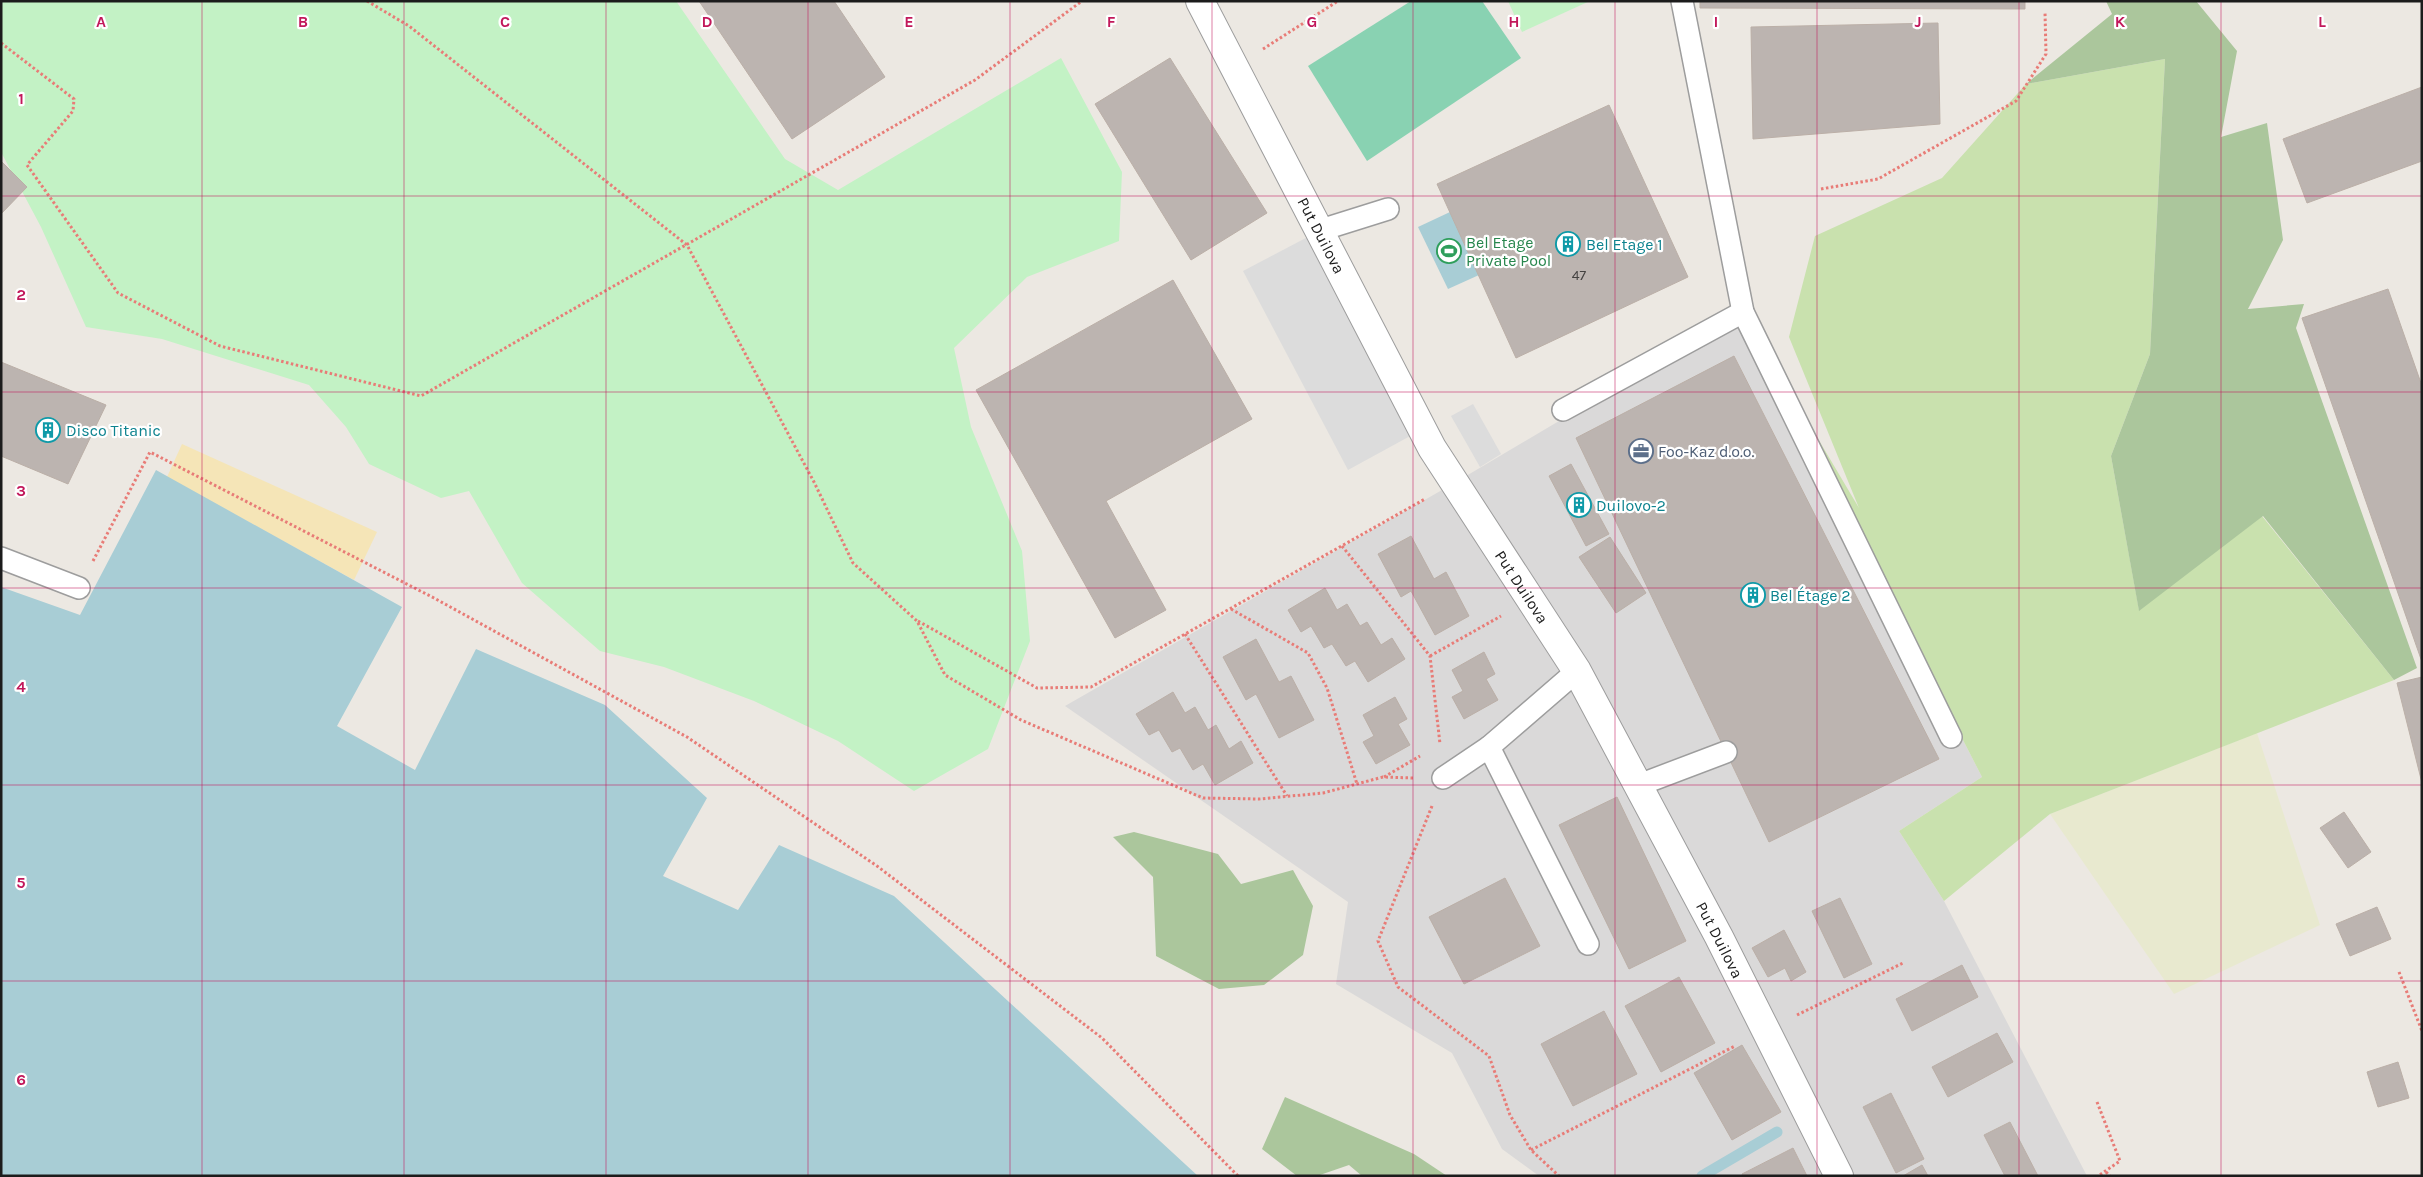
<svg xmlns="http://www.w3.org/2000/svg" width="2423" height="1177" viewBox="0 0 2423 1177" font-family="Karla,sans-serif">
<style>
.residential{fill:#dad9d9}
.farmland{fill:#e8e9cf}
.grass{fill:#c9e1ae}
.forest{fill:#abc69c}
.sand{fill:#f5e5b7}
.park{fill:#c3f2c5}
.pitch{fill:#89d2b2}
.parking{fill:#dcdcdc}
.water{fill:#a8cdd5}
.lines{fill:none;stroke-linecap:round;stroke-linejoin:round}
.stream{stroke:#a8cdd5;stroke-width:11}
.building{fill:#bcb4b0;stroke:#bbafa7}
.service-casing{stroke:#9d9d9d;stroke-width:24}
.minor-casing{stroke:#9d9d9d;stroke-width:30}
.path{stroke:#e87c77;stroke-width:3;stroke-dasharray:2.5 2.5;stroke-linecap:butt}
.service{stroke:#fff;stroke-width:21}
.minor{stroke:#fff;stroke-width:28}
.grid{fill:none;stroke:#c2185b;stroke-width:1;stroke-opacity:0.55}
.labels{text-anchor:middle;stroke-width:4.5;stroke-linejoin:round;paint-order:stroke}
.number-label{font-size:14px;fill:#444241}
.street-label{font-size:16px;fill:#1c1c1c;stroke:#fff}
.leisure-label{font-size:16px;fill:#27864d;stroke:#fff;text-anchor:start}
.culture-label{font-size:16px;fill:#0d838f;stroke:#fff;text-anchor:start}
.service-label{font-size:16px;fill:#4e5e75;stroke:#fff;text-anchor:start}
.grid-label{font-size:16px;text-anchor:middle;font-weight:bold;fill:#c2185b;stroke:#fff;stroke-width:4.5;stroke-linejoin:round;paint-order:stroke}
</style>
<rect width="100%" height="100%" fill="#ece8e2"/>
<polygon class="residential" points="1743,312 1982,777 1899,831 1944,901 2087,1176 1539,1176 1502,1149 1452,1053 1336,984 1348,902 1065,706 1456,482"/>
<polygon class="farmland" points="2257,733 2320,925 2174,994 2050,814"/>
<polygon class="grass" points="2165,59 2150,354 2111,456 2139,610 2262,516 2394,680 2050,814 1944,901 1899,831 1982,777 1743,312 1859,508 1789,337 1815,236 1942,178 2026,84"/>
<g class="forest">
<polygon points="2106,1 2196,1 2237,51 2221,137 2267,123 2283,240 2248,309 2304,304 2296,328 2417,668 2394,680 2263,516 2139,611 2111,456 2150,354 2165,59 2026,84 2112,14"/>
<polygon points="1134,832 1218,854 1241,884 1293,870 1313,906 1303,955 1264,985 1219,989 1156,956 1153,877 1113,837"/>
<polygon points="1285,1097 1414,1154 1447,1176 1362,1176 1349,1165 1317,1176 1297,1176 1262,1149"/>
</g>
<polygon class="sand" points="182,444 377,532 354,580 167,477"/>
<g class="park">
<polygon points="1,1 676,1 785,159 838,190 1061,58 1122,172 1119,241 1027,277 954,348 971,427 1022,551 1030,641 988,749 914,791 838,741 754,701 664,667 600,651 522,583 469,491 441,498 369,464 346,427 309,385 162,339 86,327 41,227 1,152"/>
<polygon points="1508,1 1590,1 1522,32"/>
</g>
<polygon class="pitch" points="1411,1 1482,1 1521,58 1367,161 1308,66"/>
<g class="parking">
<polygon points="1321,230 1423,429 1348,470 1243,271"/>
<polygon points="1473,404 1501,454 1480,467 1451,416"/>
</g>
<g class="water">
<polygon points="1450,212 1479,275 1448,289 1418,227"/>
<polygon points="156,470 402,607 337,726 415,770 476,649 605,705 707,798 663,876 738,910 779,845 894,896 1198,1176 1,1176 1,587 80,615"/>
</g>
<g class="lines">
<polyline class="stream" points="1702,1176 1777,1132"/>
</g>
<g class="building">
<polygon points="699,1 834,1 885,77 792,139"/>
<polygon points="1700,1 2025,1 2025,9 1700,8"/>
<polygon points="1938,23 1940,124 1753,139 1751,27"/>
<polygon points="1170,58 1267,213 1191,260 1095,104"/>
<polygon points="2422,87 2422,161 2307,203 2283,139"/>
<polygon points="1609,105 1688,277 1516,358 1437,184"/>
<polygon points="1,161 27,187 1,214"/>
<polygon points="1173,280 1252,419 1106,501 1166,610 1115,638 976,390"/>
<polygon points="2388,289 2422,386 2422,662 2302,318"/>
<polygon points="1734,356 1939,759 1769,842 1576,438"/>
<polygon points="1,362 106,405 68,484 1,456"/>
<polygon points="1571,464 1609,534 1586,546 1549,476"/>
<polygon points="1411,536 1434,579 1446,572 1469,616 1435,635 1411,591 1401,597 1378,554"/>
<polygon points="1610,537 1646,593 1616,613 1579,557"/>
<polygon points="1325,588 1337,610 1347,604 1360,626 1367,622 1381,645 1392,638 1405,659 1368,682 1355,661 1346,666 1332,644 1324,648 1311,626 1301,632 1288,610"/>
<polygon points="1256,639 1279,682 1291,676 1314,720 1279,738 1256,694 1246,700 1223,657"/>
<polygon points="1484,652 1495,674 1486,679 1498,700 1464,719 1452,697 1463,691 1452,670"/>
<polygon points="2422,677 2422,783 2397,683"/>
<polygon points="1173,692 1185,713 1195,707 1208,730 1216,725 1229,749 1241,741 1253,763 1215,785 1203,764 1193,770 1180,748 1172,752 1159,730 1149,735 1136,714"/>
<polygon points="1395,697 1407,719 1398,724 1410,745 1376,764 1363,742 1374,736 1363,715"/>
<polygon points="1617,797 1686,941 1629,969 1559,825"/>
<polygon points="2344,812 2371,852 2348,868 2320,828"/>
<polygon points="1505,878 1540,946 1464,984 1429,917"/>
<polygon points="1840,898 1872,964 1844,978 1812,911"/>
<polygon points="2377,907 2391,939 2350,956 2336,924"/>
<polygon points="1784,930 1806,972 1791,981 1785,968 1768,977 1752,948"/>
<polygon points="1962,965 1978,997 1912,1031 1896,999"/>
<polygon points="1679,977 1715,1043 1661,1072 1625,1006"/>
<polygon points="1604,1011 1637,1074 1573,1106 1541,1044"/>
<polygon points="1997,1033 2013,1062 1948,1097 1932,1067"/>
<polygon points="1742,1045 1781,1112 1732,1140 1694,1073"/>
<polygon points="2398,1062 2409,1098 2378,1107 2367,1072"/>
<polygon points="1891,1093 1924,1159 1896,1173 1863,1107"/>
<polygon points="2010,1122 2038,1176 2005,1176 1984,1135"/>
<polygon points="1793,1148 1807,1176 1743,1176 1742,1174"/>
<polygon points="1922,1165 1928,1176 1903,1176"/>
</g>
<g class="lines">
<defs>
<g id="service">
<polyline points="1682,1 1743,312 1951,737"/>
<polyline points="1321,230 1388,209"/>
<polyline points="1563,410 1743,312"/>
<polyline points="1,558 79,588"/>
<polyline points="1577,671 1489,747 1588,944"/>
<polyline points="1443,778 1489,747"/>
<polyline points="1639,785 1726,752"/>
</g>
<g id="minor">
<path id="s1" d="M1200,1L1432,448L1577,671L1719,937L1839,1176"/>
</g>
</defs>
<use href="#service" class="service-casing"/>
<use href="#minor" class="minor-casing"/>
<g class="path">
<polyline points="367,1 409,26 687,245 814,482 853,563 917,621 945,675 1021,720 1203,798 1259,799 1323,793 1383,777 1413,778"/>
<polyline points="1,43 74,99 73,111 27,165 118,293 220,346 421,396 975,80 1082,1"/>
<polyline points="1263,49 1338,1"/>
<polyline points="1821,189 1878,179 2016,101 2046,54 2045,12"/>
<polyline points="1342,546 1430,656 1440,744"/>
<polyline points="93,561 150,452 434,598 687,737 877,866 1102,1038 1238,1176"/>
<polyline points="1231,609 1308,653 1327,688 1357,784"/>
<polyline points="918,621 1037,688 1091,687 1425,499"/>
<polyline points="1185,634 1287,796"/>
<polyline points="1430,656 1501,616"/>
<polyline points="1384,777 1420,756"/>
<polyline points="1432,806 1378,941 1398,987 1489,1056 1510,1115 1531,1150 1559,1176"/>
<polyline points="2399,972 2422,1031"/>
<polyline points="1797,1015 1903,963"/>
<polyline points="2097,1102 2120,1161 2098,1176"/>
<polyline points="1531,1150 1735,1046"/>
<polyline points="2106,1172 2110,1176"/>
</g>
<use href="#service" class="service"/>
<use href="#minor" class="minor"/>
</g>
<path class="grid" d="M202,1V1176M404,1V1176M606,1V1176M808,1V1176M1010,1V1176M1212,1V1176M1413,1V1176M1615,1V1176M1817,1V1176M2019,1V1176M2221,1V1176M1,196H2422M1,392H2422M1,588H2422M1,785H2422M1,981H2422"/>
<defs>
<symbol id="building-ring" viewBox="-11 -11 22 22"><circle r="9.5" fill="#fff" stroke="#0f9aa8" stroke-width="1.5"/><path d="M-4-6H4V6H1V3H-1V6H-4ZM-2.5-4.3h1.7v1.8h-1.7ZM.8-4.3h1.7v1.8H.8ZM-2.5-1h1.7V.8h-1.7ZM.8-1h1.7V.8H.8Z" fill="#0f9aa8"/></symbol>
<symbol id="stadium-ring" viewBox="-11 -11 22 22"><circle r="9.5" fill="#fff" stroke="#2e9e5b" stroke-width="1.5"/><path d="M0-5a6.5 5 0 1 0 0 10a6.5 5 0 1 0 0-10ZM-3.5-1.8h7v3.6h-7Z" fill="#2e9e5b"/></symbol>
<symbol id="office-ring" viewBox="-11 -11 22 22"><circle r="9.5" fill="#fff" stroke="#5c6f8a" stroke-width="1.5"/><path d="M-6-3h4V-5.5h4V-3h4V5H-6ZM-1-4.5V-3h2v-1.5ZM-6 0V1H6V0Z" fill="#5c6f8a"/></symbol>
</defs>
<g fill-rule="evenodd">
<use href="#building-ring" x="1554" y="230" width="28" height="28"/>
<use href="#stadium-ring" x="1435" y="237" width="28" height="28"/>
<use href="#building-ring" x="34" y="416" width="28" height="28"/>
<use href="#office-ring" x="1627" y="437" width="28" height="28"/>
<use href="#building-ring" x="1565" y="491" width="28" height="28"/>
<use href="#building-ring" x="1739" y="581" width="28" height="28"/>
</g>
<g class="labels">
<g class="number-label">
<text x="1579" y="280">47</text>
</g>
<g class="street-label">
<text dy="6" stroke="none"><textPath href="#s1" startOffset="264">Put Duilova</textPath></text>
<text dy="6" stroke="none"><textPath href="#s1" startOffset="669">Put Duilova</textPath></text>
<text dy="6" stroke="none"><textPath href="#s1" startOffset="1074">Put Duilova</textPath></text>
</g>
<g class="leisure-label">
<text x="1466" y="248">Bel Etage<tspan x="1466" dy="18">Private Pool</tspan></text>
</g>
<g class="culture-label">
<text x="1586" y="250">Bel Etage 1</text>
<text x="66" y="436">Disco Titanic</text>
<text x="1596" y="511">Duilovo-2</text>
<text x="1770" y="601">Bel Étage 2</text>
</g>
<g class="service-label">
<text x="1658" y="457">Foo-Kaz d.o.o.</text>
</g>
</g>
<g class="grid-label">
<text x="101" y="27">A</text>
<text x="303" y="27">B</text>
<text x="505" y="27">C</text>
<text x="707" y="27">D</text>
<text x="909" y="27">E</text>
<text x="1111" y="27">F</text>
<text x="1312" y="27">G</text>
<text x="1514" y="27">H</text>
<text x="1716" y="27">I</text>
<text x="1918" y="27">J</text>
<text x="2120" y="27">K</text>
<text x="2322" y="27">L</text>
<text x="21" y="104">1</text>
<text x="21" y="300">2</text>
<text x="21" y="496">3</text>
<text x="21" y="692">4</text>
<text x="21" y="888">5</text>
<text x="21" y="1085">6</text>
</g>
<rect width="2423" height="1177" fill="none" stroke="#1c1c1c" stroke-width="5"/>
</svg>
